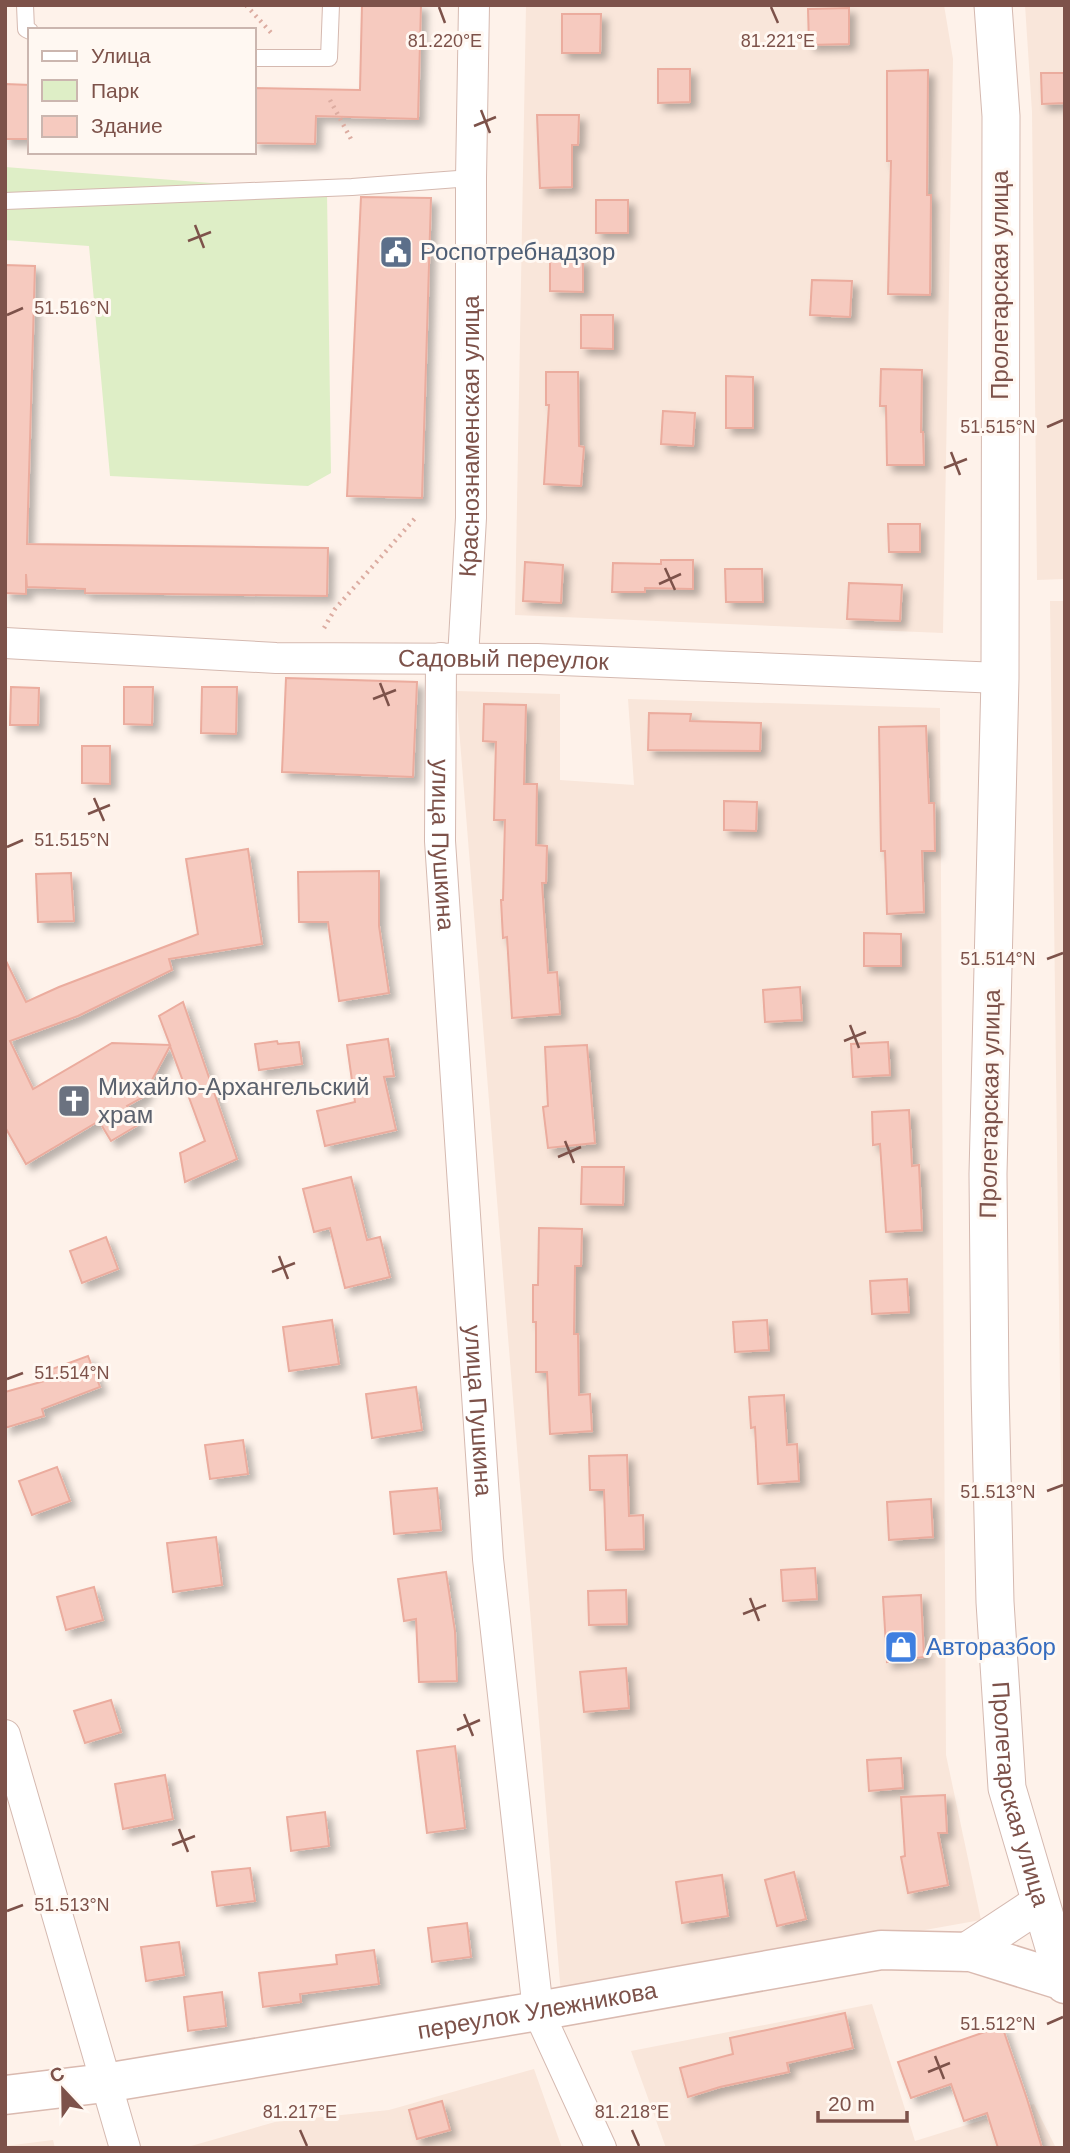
<svg xmlns="http://www.w3.org/2000/svg" width="1070" height="2153" viewBox="0 0 1070 2153" font-family="Arial,sans-serif">
<style>
.residential{fill:#f9e6da}
.green{fill:#deeec6}
.building{fill:#f6cabf;stroke:#ebac9e;stroke-width:2;filter:url(#shadow)}
.lines{fill:none;stroke-linecap:round;stroke-linejoin:round}
.service-casing{stroke:#d5b9b0;stroke-width:18}
.minor-casing{stroke:#d5b9b0;stroke-width:32}
.tertiary-casing{stroke:#d5b9b0;stroke-width:39}
.secondary-casing{stroke:#dabab0;stroke-width:41}
.path{stroke:#dcaca1;stroke-width:4.5;stroke-dasharray:2 5;stroke-linecap:butt}
.service{stroke:#fff;stroke-width:16}
.minor{stroke:#fff;stroke-width:30}
.tertiary{stroke:#fff;stroke-width:37}
.secondary{stroke:#fff;stroke-width:38}
.ticks{fill:none;stroke:#7d524a;stroke-width:2.5}
.labels{text-anchor:middle;stroke-width:6;stroke-linejoin:round;paint-order:stroke}
.service-label{font-size:24px;fill:#4e5e75;stroke:#fff8f2;text-anchor:start}
.street-label{font-size:24px;fill:#7d524a;stroke:#fff8f2}
.worship-label{font-size:24px;fill:#5b616d;stroke:#fff8f2;text-anchor:start}
.shop-label{font-size:24px;fill:#366cbe;stroke:#fff8f2;text-anchor:start}
.ticks-label{font-size:18px;text-anchor:middle;fill:#7d524a;stroke:#fff8f2;stroke-width:6;stroke-linejoin:round;paint-order:stroke}
</style>
<defs>
<filter id="shadow"><feDropShadow dx="6" dy="6" stdDeviation="3.5" flood-color="#0004"/></filter>
</defs>
<rect width="100%" height="100%" fill="#fef2ea"/>
<g class="residential">
<polygon points="526,5 944,5 953,59 943,633 515,615"/>
<polygon points="1025,5 1065,5 1065,579 1037,580 1032,112"/>
<polygon points="1050,601 1065,601 1065,1727 1062,1542"/>
<polygon points="456,691 560,694 560,780 634,785 628,699 940,708 946,1755 981,1920 561,1995"/>
<polygon points="872,2004 915,2141 1034,2104 1056,2148 666,2148 631,2051"/>
<polygon points="534,2069 562,2148 184,2148 275,2122 389,2110"/>
<polygon points="53,2140 55,2148 5,2148 5,2146"/>
</g>
<polygon class="green" points="5,167 327,192 331,473 308,486 110,476 89,246 5,240"/>
<g class="building">
<polygon points="362,5 421,5 418,119 316,116 315,144 254,143 254,88 360,90"/>
<polygon points="849,8 849,44 809,45 808,9"/>
<polygon points="562,14 601,14 600,53 562,53"/>
<polygon points="658,69 690,69 690,102 658,103"/>
<polygon points="928,70 927,195 931,195 930,295 888,294 891,161 887,161 887,71"/>
<polygon points="1041,73 1065,73 1065,103 1042,104"/>
<polygon points="5,84 30,85 30,139 5,139"/>
<polygon points="537,115 579,115 578,145 572,145 572,187 540,188"/>
<polygon points="361,197 431,198 422,498 347,496"/>
<rect x="596" y="200" width="32" height="33"/>
<polygon points="550,258 583,259 583,292 550,291"/>
<polygon points="5,265 35,266 27,544 328,548 327,596 85,593 85,589 27,587 26,574 26,594 5,593"/>
<polygon points="812,280 852,281 850,317 810,315"/>
<polygon points="581,315 613,315 613,349 581,348"/>
<polygon points="881,369 922,370 921,432 923,432 924,465 887,465 886,406 880,406"/>
<polygon points="546,372 578,372 579,446 584,447 581,486 544,484 549,405 546,405"/>
<polygon points="726,376 753,377 753,428 726,428"/>
<polygon points="663,411 695,413 693,446 661,444"/>
<polygon points="888,524 920,524 920,552 889,552"/>
<polygon points="661,560 693,560 693,589 645,588 645,592 612,592 613,563 661,564"/>
<polygon points="525,562 563,565 561,603 523,601"/>
<polygon points="725,569 762,569 763,602 726,602"/>
<polygon points="849,583 902,585 900,621 847,619"/>
<polygon points="286,678 417,682 413,777 282,772"/>
<polygon points="11,687 39,688 38,725 10,725"/>
<polygon points="124,687 153,687 152,725 124,724"/>
<polygon points="202,687 237,687 236,734 201,733"/>
<polygon points="484,704 526,705 524,784 537,784 536,845 547,846 546,883 542,883 548,973 557,972 560,1014 512,1018 507,937 503,938 501,900 503,900 505,820 494,820 496,742 483,741"/>
<polygon points="649,713 691,714 690,721 761,723 760,751 648,750"/>
<polygon points="926,726 929,803 934,803 935,851 922,851 924,912 887,914 885,851 881,851 879,727"/>
<polygon points="82,746 110,746 110,784 82,783"/>
<polygon points="724,801 757,802 756,831 724,830"/>
<polygon points="248,849 262,944 169,959 172,970 78,1016 10,1041 33,1089 112,1043 170,1045 159,1016 183,1002 237,1159 185,1182 180,1153 205,1141 170,1046 143,1097 127,1106 138,1125 111,1141 99,1121 26,1164 5,1127 5,959 26,1002 59,987 198,934 186,859"/>
<polygon points="379,871 379,926 389,993 339,1001 328,922 299,922 298,872"/>
<polygon points="71,873 74,921 38,922 36,874"/>
<polygon points="864,933 901,934 901,966 864,966"/>
<polygon points="800,987 802,1020 765,1022 763,990"/>
<polygon points="388,1039 394,1076 384,1077 396,1130 325,1146 317,1111 355,1102 347,1045"/>
<polygon points="277,1041 278,1044 299,1042 302,1064 259,1070 255,1044"/>
<polygon points="888,1042 890,1075 853,1077 851,1044"/>
<polygon points="587,1045 595,1143 548,1148 543,1107 548,1106 545,1047"/>
<polygon points="909,1110 912,1166 919,1165 922,1230 886,1232 880,1144 873,1145 872,1112"/>
<polygon points="582,1167 624,1167 623,1205 581,1204"/>
<polygon points="351,1177 367,1240 380,1237 390,1277 345,1288 330,1228 314,1232 303,1189"/>
<polygon points="539,1228 582,1229 581,1266 575,1266 574,1334 578,1334 579,1395 590,1394 592,1431 550,1434 547,1372 536,1372 536,1322 533,1322 533,1285 538,1285"/>
<polygon points="106,1237 118,1269 82,1283 70,1251"/>
<polygon points="907,1279 909,1312 872,1314 870,1281"/>
<polygon points="332,1320 339,1364 289,1371 283,1327"/>
<polygon points="767,1320 769,1350 735,1352 733,1322"/>
<polygon points="88,1356 100,1387 42,1409 44,1416 5,1428 5,1392 55,1378 52,1369"/>
<polygon points="416,1387 422,1430 372,1438 366,1394"/>
<polygon points="784,1395 787,1445 797,1444 799,1481 758,1484 755,1427 751,1428 749,1397"/>
<polygon points="243,1440 248,1474 210,1479 205,1445"/>
<polygon points="627,1455 629,1516 643,1515 644,1549 606,1550 604,1490 590,1490 589,1456"/>
<polygon points="57,1467 70,1501 32,1515 19,1481"/>
<polygon points="437,1488 441,1530 394,1534 390,1492"/>
<polygon points="931,1499 933,1537 889,1540 887,1502"/>
<polygon points="216,1537 222,1585 173,1592 167,1543"/>
<polygon points="815,1568 817,1599 783,1601 781,1570"/>
<polygon points="446,1572 455,1631 457,1681 419,1682 416,1619 404,1621 398,1579"/>
<polygon points="94,1587 103,1620 66,1630 57,1597"/>
<polygon points="626,1590 627,1624 589,1625 588,1591"/>
<polygon points="921,1595 924,1657 887,1662 883,1597"/>
<polygon points="626,1668 629,1708 584,1712 580,1672"/>
<polygon points="111,1700 121,1732 85,1743 74,1711"/>
<polygon points="455,1746 465,1828 427,1833 417,1751"/>
<polygon points="901,1758 903,1788 869,1791 867,1760"/>
<polygon points="165,1775 173,1819 123,1829 115,1784"/>
<polygon points="945,1795 947,1833 938,1833 948,1885 908,1893 901,1857 905,1856 901,1797"/>
<polygon points="325,1812 329,1846 291,1851 287,1817"/>
<polygon points="250,1868 255,1901 217,1906 212,1872"/>
<polygon points="794,1872 806,1919 777,1926 765,1880"/>
<polygon points="722,1875 728,1916 682,1923 676,1882"/>
<polygon points="467,1923 471,1957 432,1962 428,1928"/>
<polygon points="179,1942 184,1975 146,1981 141,1947"/>
<polygon points="374,1950 379,1984 300,1994 301,2002 263,2007 259,1973 337,1964 336,1955"/>
<polygon points="222,1992 226,2026 188,2031 184,1997"/>
<polygon points="845,2013 853,2048 787,2063 789,2072 720,2087 688,2097 680,2068 733,2054 730,2038"/>
<polygon points="1002,2026 1027,2099 1042,2148 998,2148 987,2113 964,2121 951,2084 911,2098 898,2062"/>
<polygon points="442,2101 450,2130 417,2139 409,2110"/>
</g>
<g class="lines">
<defs>
<g id="service">
<polyline points="25,5 26,29 30,31"/>
<polyline points="254,58 329,58 331,5"/>
<polyline points="5,201 352,187 471,178"/>
</g>
<g id="minor">
<path id="s1" d="M5,643L276,658L537,659L1000,678"/>
<path id="s2" d="M441,658L440,841L488,1559L538,2011L601,2148"/>
<path id="s3" d="M463,658L471,518V178L474,5"/>
<polyline points="5,1735 125,2148"/>
</g>
<g id="tertiary">
<path id="s4" d="M993,5L1001,116L1000,678L988,1174L990,1386L995,1602L1007,1788L1064,1981"/>
<polyline points="966,1952 1040,1903"/>
</g>
<g id="secondary">
<path id="s5" d="M5,2095L105,2083L538,2011L881,1950L971,1952L1064,1981L1065,1984"/>
</g>
</defs>
<use href="#service" class="service-casing"/>
<use href="#minor" class="minor-casing"/>
<use href="#tertiary" class="tertiary-casing"/>
<use href="#secondary" class="secondary-casing"/>
<g class="path">
<polyline points="246,5 274,36"/>
<polyline points="330,100 351,139"/>
<polyline points="324,628 335,609 417,516"/>
</g>
<use href="#service" class="service"/>
<use href="#minor" class="minor"/>
<use href="#tertiary" class="tertiary"/>
<use href="#secondary" class="secondary"/>
</g>
<path class="ticks" d="M439,7L445,23M771,7L778,23M481,110L490,133M474,126L496,117M195,225L204,248M188,241L211,232M7,315L23,308M1047,427L1063,420M951,452L960,475M944,468L967,459M665,568L675,590M659,584L681,574M380,683L389,706M373,699L396,690M94,798L104,821M88,814L110,805M7,847L23,840M1047,959L1063,953M850,1025L859,1048M844,1041L866,1032M565,1141L574,1163M558,1157L581,1147M279,1256L288,1279M272,1272L295,1263M7,1379L23,1373M1047,1491L1063,1485M750,1598L759,1621M743,1614L766,1605M464,1714L473,1736M457,1730L480,1720M179,1829L188,1852M172,1845L195,1836M7,1911L23,1905M1047,2024L1063,2017M935,2056L944,2079M928,2072L950,2063M300,2130L307,2146M632,2130L639,2146"/>
<defs>
<symbol id="civic-square" viewBox="-11 -11 22 22"><rect x="-9" y="-9" width="18" height="18" rx="4" fill="#5c6f8a" stroke="#fff8f2"/><path d="M-.6-6.5H3V-4.5H.6V-3L4-1V1h2V6H-6V1h2V-1L-.6-3ZM-1.2 2.5V6h2.4V2.5Z" fill="#fff"/></symbol>
<symbol id="church-square" viewBox="-11 -11 22 22"><rect x="-9" y="-9" width="18" height="18" rx="4" fill="#6b7280" stroke="#fff8f2"/><path d="M-1.2-6h2.4v3.5h3.3v2.4h-3.3V6h-2.4V-.1h-3.3v-2.4h3.3Z" fill="#fff"/></symbol>
<symbol id="shop-square" viewBox="-11 -11 22 22"><rect x="-9" y="-9" width="18" height="18" rx="4" fill="#3f7fe0" stroke="#fff8f2"/><path d="M-5-2.5h2.3a2.7 3.5 0 0 1 5.4 0H5L5.5 6h-11ZM-1.5-2.5h3a1.5 2.3 0 0 0-3 0Z" fill="#fff"/></symbol>
</defs>
<g fill-rule="evenodd">
<use href="#civic-square" x="377" y="233" width="38" height="38"/>
<use href="#church-square" x="55" y="1082" width="38" height="38"/>
<use href="#shop-square" x="882" y="1628" width="38" height="38"/>
</g>
<g class="labels">
<g class="service-label">
<text x="420" y="260">Роспотребнадзор</text>
</g>
<g class="street-label">
<text transform="translate(1000 285) rotate(-90)" y="8">Пролетарская улица</text>
<text dy="8" stroke="none"><textPath href="#s3" startOffset="222">Краснознаменская улица</textPath></text>
<text dy="8" stroke="none"><textPath href="#s1" startOffset="499">Садовый переулок</textPath></text>
<text dy="8" stroke="none"><textPath href="#s2" startOffset="187">улица Пушкина</textPath></text>
<text transform="translate(990 1104) rotate(-89)" y="8">Пролетарская улица</text>
<text dy="8" stroke="none"><textPath href="#s2" startOffset="754">улица Пушкина</textPath></text>
<text dy="8" stroke="none"><textPath href="#s4" startOffset="1792">Пролетарская улица</textPath></text>
<text dy="8" stroke="none"><textPath href="#s5" startOffset="539">переулок Улежникова</textPath></text>
</g>
<g class="worship-label">
<text x="98" y="1095">Михайло-Архангельский<tspan x="98" dy="28">храм</tspan></text>
</g>
<g class="shop-label">
<text x="926" y="1655">Авторазбор</text>
</g>
</g>
<g class="ticks-label">
<text x="445" y="47">81.220°E</text>
<text x="778" y="47">81.221°E</text>
<text x="72" y="314">51.516°N</text>
<text x="998" y="433">51.515°N</text>
<text x="72" y="846">51.515°N</text>
<text x="998" y="965">51.514°N</text>
<text x="72" y="1379">51.514°N</text>
<text x="998" y="1498">51.513°N</text>
<text x="72" y="1911">51.513°N</text>
<text x="998" y="2030">51.512°N</text>
<text x="300" y="2118">81.217°E</text>
<text x="632" y="2118">81.218°E</text>
</g>
<rect width="1070" height="2153" fill="none" stroke="#7d524a" stroke-width="14"/>
<rect x="28" y="28" width="228" height="126" fill="#fff8f2" stroke="#cbb6af" stroke-width="2"/>
<rect x="42" y="51" width="35" height="10" fill="#ffffff" stroke="#cbb6af" stroke-width="2"/>
<text x="91" y="63" font-size="21" fill="#7d524a">Улица</text>
<rect x="42" y="80" width="35" height="21" fill="#deeec6" stroke="#cbb6af" stroke-width="2"/>
<text x="91" y="98" font-size="21" fill="#7d524a">Парк</text>
<rect x="42" y="116" width="35" height="21" fill="#f6cabf" stroke="#cbb6af" stroke-width="2"/>
<text x="91" y="133" font-size="21" fill="#7d524a">Здание</text>
<g transform="translate(63 2090) rotate(338)" stroke="#fff8f2" stroke-width="5" paint-order="stroke">
<path d="M0-5L12 26L0 18L-12 26Z" fill="#7d524a"/>
<text y="-10" font-size="19" font-weight="bold" text-anchor="middle" fill="#7d524a">С</text>
</g>
<path d="M818 2111v10h89v-10" fill="none" stroke="#7d524a" stroke-width="3.5"/>
<text x="828" y="2111" font-size="21" fill="#7d524a" stroke="#fff8f2" stroke-width="5" paint-order="stroke">20 m</text>
</svg>
